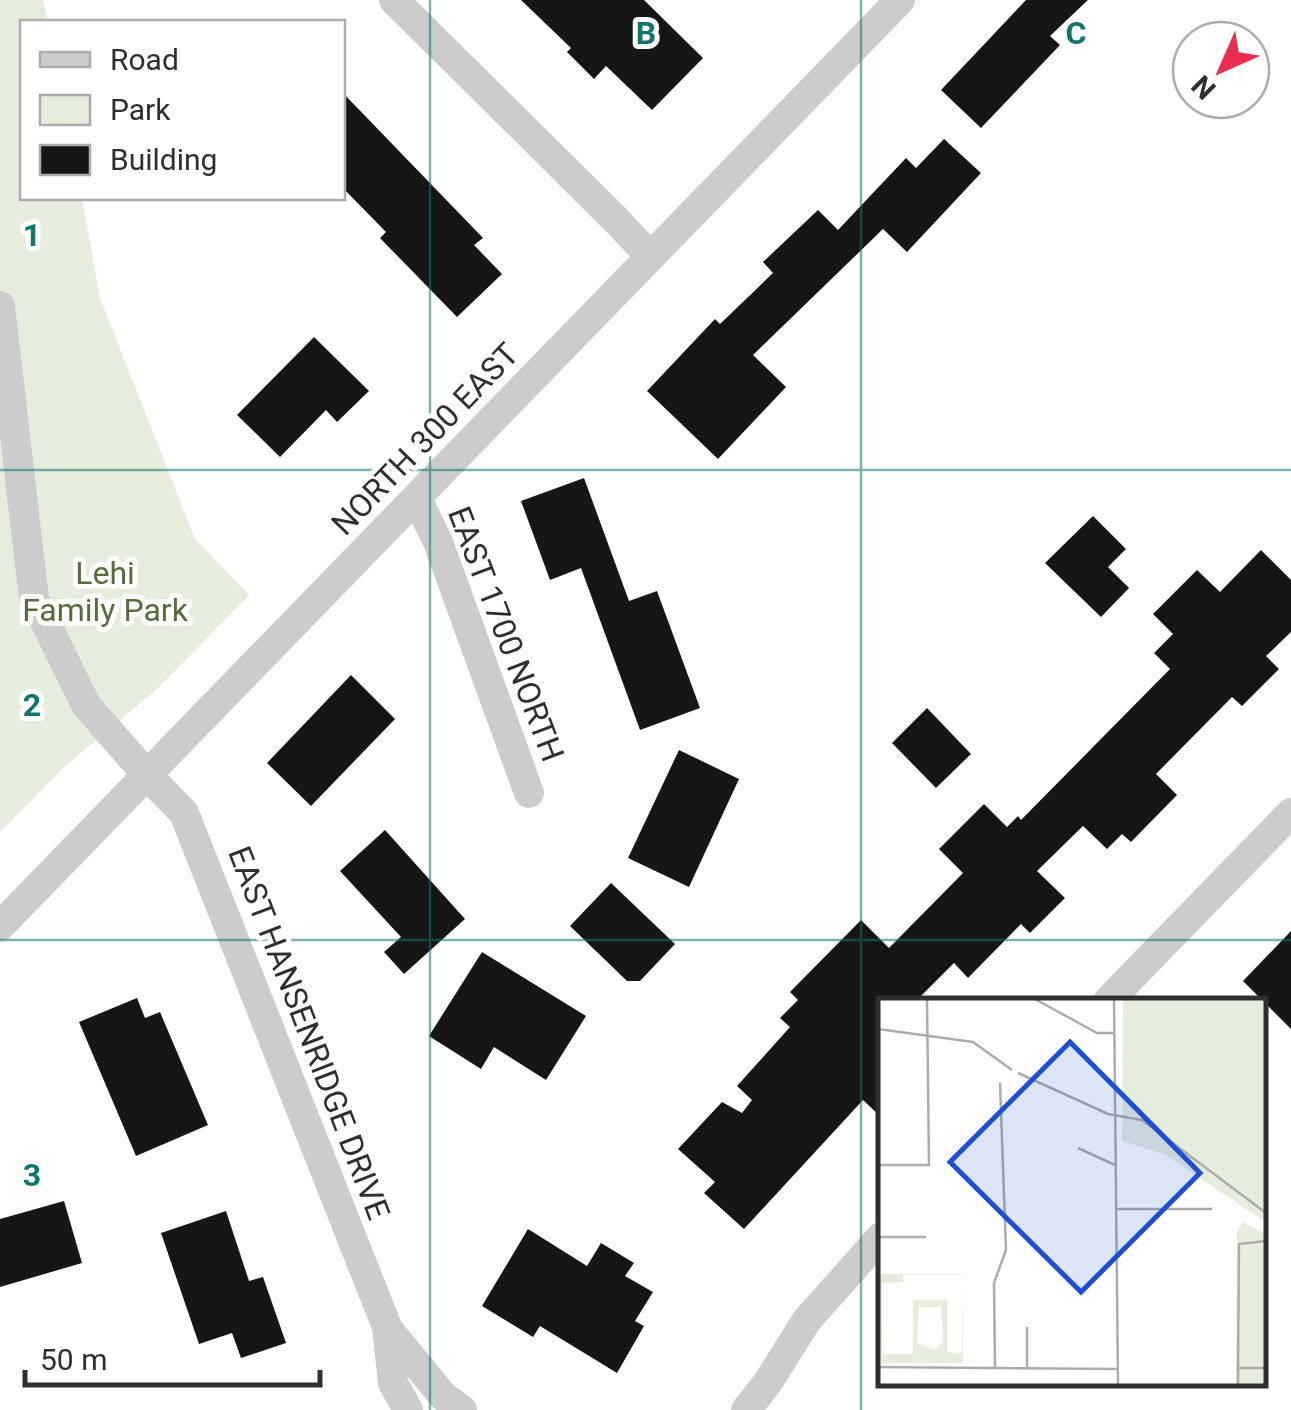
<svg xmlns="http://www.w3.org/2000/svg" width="1291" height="1410" viewBox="0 0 1291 1410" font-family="Roboto,sans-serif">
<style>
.green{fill:#e7eddd}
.building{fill:#161616}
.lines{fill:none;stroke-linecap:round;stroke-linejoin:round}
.street{stroke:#ccc;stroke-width:30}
.grid{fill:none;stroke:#0f766e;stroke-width:2.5;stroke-opacity:0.55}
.labels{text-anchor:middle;stroke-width:10;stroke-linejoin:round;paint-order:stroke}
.street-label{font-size:32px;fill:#2f2f2f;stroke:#fff}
.park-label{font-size:32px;fill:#576c3b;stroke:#fff}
.inset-road{fill:none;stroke:#acacac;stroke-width:2.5}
.view{fill:#1d4ed8;fill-opacity:0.15;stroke:#1d4ed8;stroke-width:5}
.inset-edge{fill:none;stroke:#2f2f2f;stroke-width:5}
.grid-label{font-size:32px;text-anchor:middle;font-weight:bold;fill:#0f766e;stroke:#fff;stroke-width:10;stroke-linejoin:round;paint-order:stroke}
</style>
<rect width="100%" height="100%" fill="#fff"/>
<polygon class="green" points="0,0 43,0 48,22 22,22 22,198 82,198 100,298 195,539 249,595 158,688 62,769 0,832"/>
<g class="building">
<polygon points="521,0 644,0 703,58 652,110 606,66 594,79 567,52 571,48"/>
<polygon points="1026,0 1088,0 1050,36 1060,45 981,128 941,90"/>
<polygon points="342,92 483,238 474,245 502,274 457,317 380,238 386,232 342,187"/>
<polygon points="944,139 981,173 907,252 883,229 753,355 786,387 718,459 647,391 715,319 720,324 773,273 763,262 818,210 838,230 906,158 916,168"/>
<polygon points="314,337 369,391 337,422 326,410 280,457 237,415"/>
<polygon points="584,478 629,601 657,591 700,708 640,730 581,568 550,580 521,501"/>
<polygon points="1093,516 1126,549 1108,567 1129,588 1101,617 1045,563"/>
<polygon points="1261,550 1291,580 1291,632 1266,656 1279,669 1242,706 1232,697 1156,774 1177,795 1131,842 1122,834 1107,849 1083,826 1037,871 1065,898 1030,933 1021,924 968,978 954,963 917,1000 881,1000 881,1117 863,1100 744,1229 704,1193 715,1182 678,1149 722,1102 742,1113 752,1100 737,1086 790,1027 780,1018 798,1000 790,992 861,920 889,948 963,873 939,849 984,804 1007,827 1018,816 1021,820 1170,669 1154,653 1173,634 1153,614 1197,570 1220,592"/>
<polygon points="351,675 395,719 311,806 267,763"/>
<polygon points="927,708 971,754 936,788 892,743"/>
<polygon points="679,750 739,779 689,887 628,858"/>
<polygon points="385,830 465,919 404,974 384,952 401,937 340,871"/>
<polygon points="611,883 675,944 640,981 627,981 570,926"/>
<polygon points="1291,931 1291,1029 1243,981"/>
<polygon points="482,952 586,1016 546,1080 494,1047 481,1069 429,1036"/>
<polygon points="137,998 145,1018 160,1012 208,1125 136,1156 79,1022"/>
<polygon points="64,1201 82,1263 0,1287 0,1219"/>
<polygon points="226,1211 249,1281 263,1277 286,1343 241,1358 232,1333 199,1344 161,1233"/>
<polygon points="528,1229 587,1266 601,1243 634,1263 625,1276 653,1292 635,1321 644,1326 617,1373 540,1326 533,1337 482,1306"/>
</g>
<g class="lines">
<g class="street">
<polyline points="394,0 616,220 650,256"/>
<polyline points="0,306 34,599 86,705 148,776 184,813 387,1327 393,1383 408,1410"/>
<polyline points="417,499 438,542 529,793"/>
<polyline points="0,926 900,0"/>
<polyline points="1109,1000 1291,813"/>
<polyline points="387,1328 443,1396 462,1410"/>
<polyline points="746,1410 768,1382 807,1320 881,1237"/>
</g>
</g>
<path class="grid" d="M430,0V1410M861,0V1410M0,470H1291M0,940H1291"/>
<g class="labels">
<g class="street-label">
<text transform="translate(425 439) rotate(-46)" y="11">NORTH 300 EAST</text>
<text transform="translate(506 634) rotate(69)" y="11">EAST 1700 NORTH</text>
<text transform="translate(309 1033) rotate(69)" y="11">EAST HANSENRIDGE DRIVE</text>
</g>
<g class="park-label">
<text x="105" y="584">Lehi<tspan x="105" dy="37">Family Park</tspan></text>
</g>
</g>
<g transform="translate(878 998)">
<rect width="388" height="388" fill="#fff"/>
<path d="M245,0H387V224L286,156L244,143ZM365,224L387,236L388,387H358L359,234ZM2,276H85V365H3ZM25,277H85L84,355L69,354V302H35V356H4V285L25,284ZM41,309H63L65,344L56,352L39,345Z" fill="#e7eddd" fill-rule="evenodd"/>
<path class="inset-road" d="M155,0L219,35H236M236,0L240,387M0,31L95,44L134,72M140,75L230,116L264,122L388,215M200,150L237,167M0,167H51L49,1M238,211H334M0,239H48M149,329V371M0,369L240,371M360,370L361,246L388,243M117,371L116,285L128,252L122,85M360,387V370H388"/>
<path class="view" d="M192,44L322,175L203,294L72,164Z"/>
<rect width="388" height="388" class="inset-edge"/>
</g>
<g class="grid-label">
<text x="646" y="44">B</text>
<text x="1076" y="44">C</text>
<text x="32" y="246">1</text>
<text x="32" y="716">2</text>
<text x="32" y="1186">3</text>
</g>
<rect x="20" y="20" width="325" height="180" fill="#ffffff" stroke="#acacac" stroke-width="2.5"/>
<rect x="40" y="52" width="50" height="15" fill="#cccccc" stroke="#acacac" stroke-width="2.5"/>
<text x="110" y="70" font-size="30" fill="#2f2f2f">Road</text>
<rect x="40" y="95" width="50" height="30" fill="#e7eddd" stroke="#acacac" stroke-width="2.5"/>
<text x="110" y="120" font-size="30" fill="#2f2f2f">Park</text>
<rect x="40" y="145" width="50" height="30" fill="#161616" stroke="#acacac" stroke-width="2.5"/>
<text x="110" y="170" font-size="30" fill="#2f2f2f">Building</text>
<g transform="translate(1221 70) rotate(225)"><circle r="48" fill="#ffffff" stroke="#acacac" stroke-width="2.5"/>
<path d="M0-8L18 38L0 25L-18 38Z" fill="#ea2d4f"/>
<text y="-15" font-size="28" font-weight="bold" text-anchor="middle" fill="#2f2f2f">N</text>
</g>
<path d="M25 1370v15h295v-15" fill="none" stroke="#2f2f2f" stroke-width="5"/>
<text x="40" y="1370" font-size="30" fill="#2f2f2f" stroke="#ffffff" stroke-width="8" paint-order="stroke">50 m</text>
</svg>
